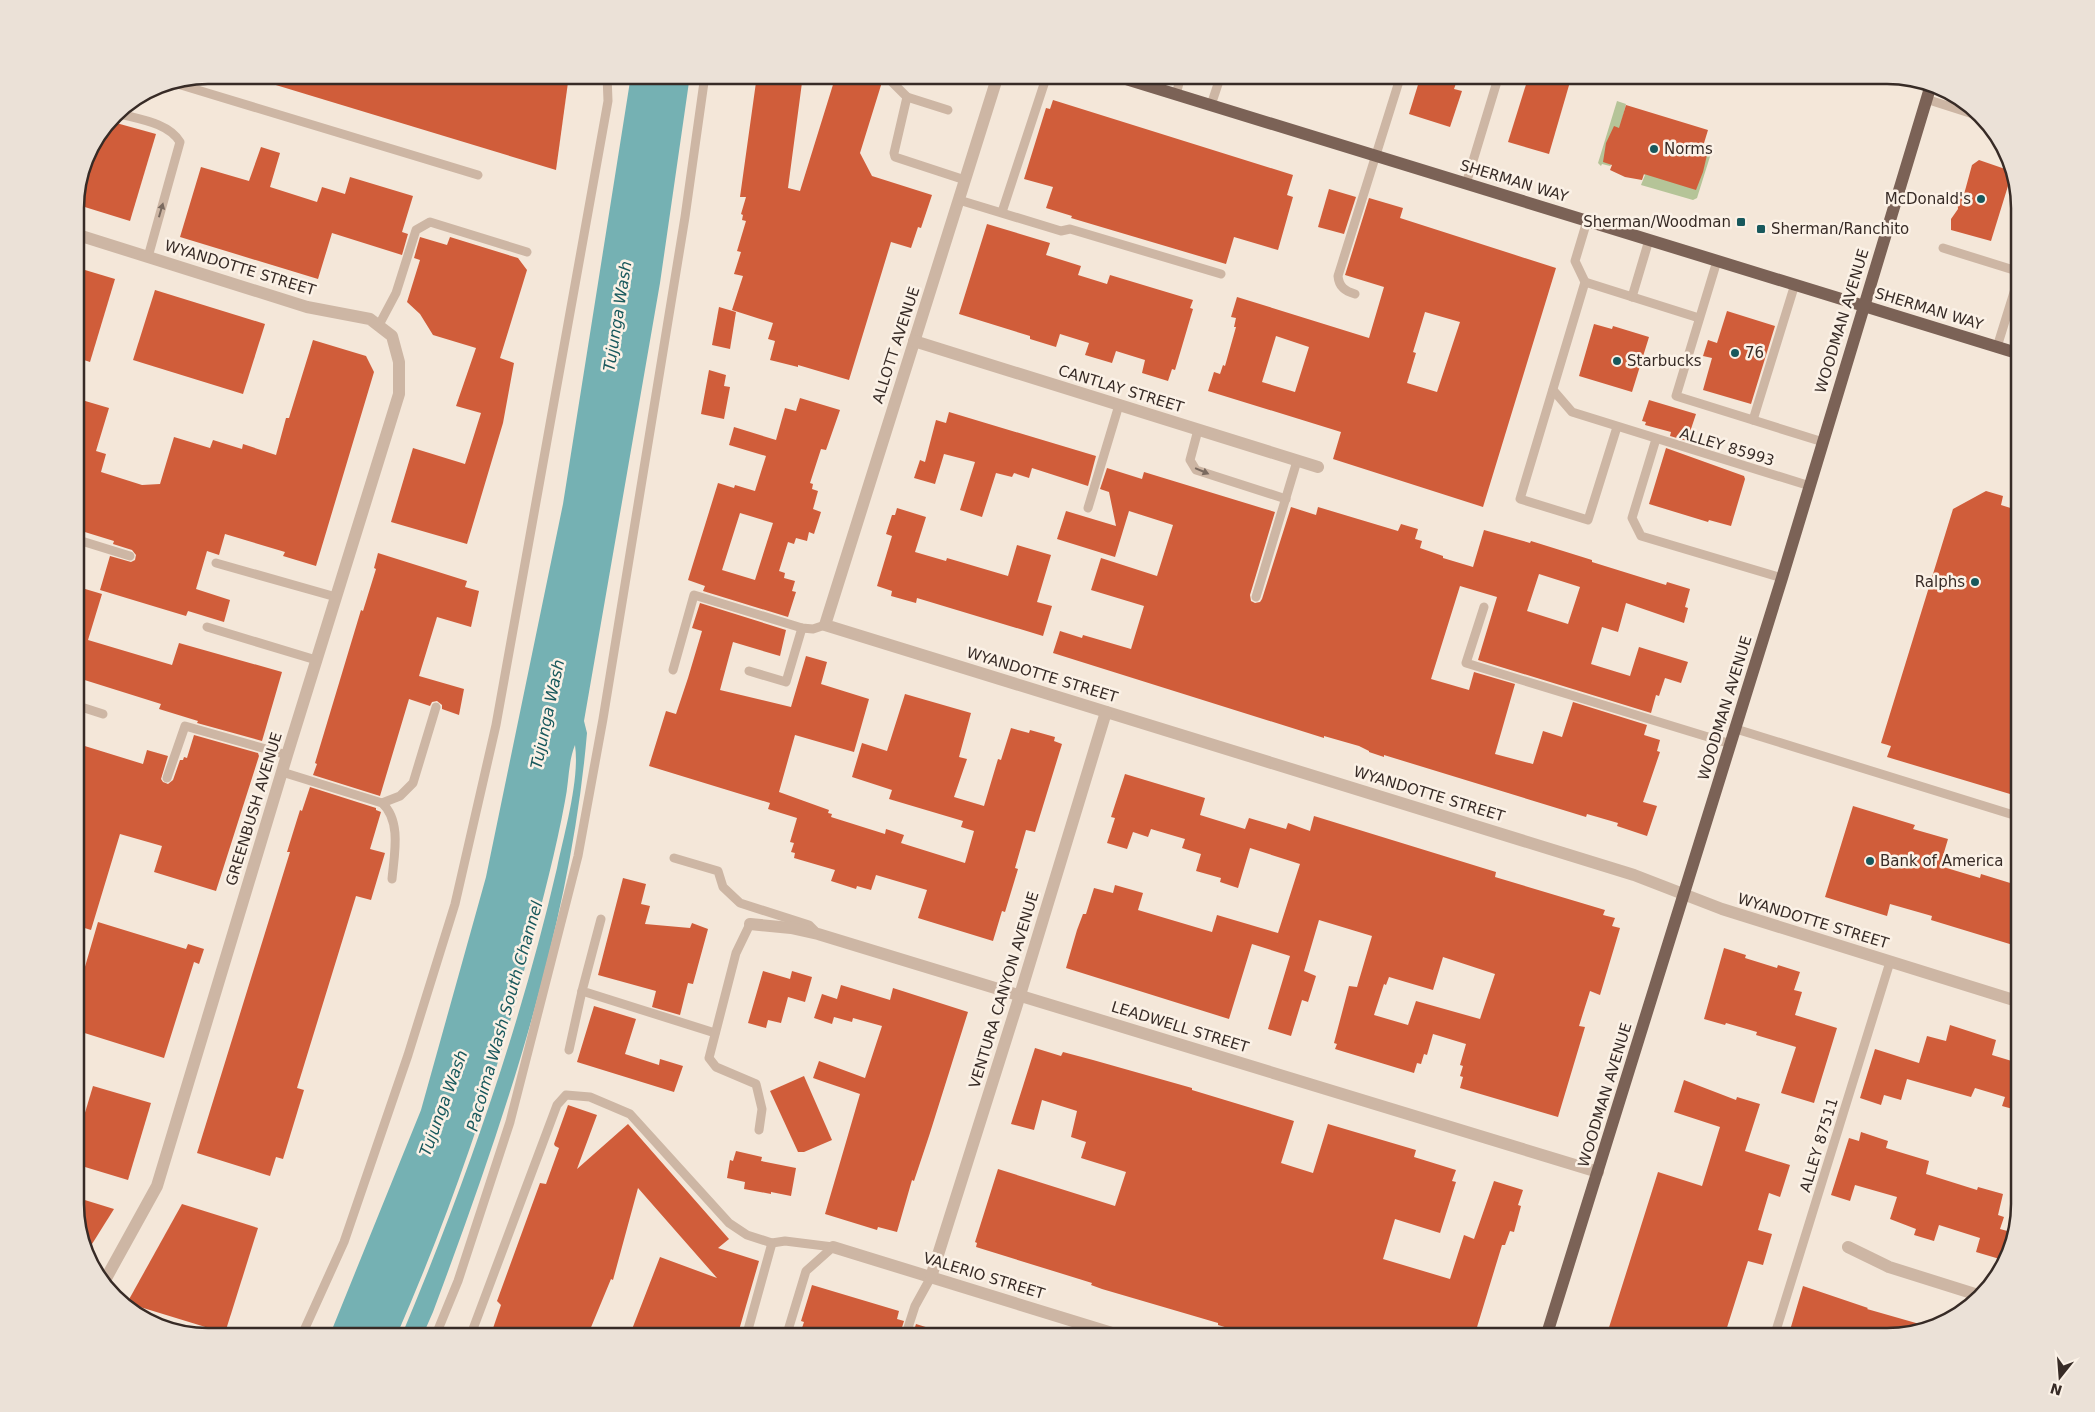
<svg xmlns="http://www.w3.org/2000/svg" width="2095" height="1412" viewBox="0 0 2095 1412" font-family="'DejaVu Sans',sans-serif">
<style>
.green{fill:#b5c498}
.water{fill:#75b1b3}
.building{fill:#d05d3a;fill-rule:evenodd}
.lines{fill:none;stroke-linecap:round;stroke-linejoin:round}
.lane{stroke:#cdb6a4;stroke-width:9}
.street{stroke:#cdb6a4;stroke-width:12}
.primary{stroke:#7b6256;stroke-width:12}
.oneway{fill:#7a6a5f}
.poi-dot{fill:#18585c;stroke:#fbf1e6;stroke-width:2}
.labels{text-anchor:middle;stroke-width:5;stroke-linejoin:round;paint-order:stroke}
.poi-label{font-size:15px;fill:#372b26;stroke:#fbf1e6;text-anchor:start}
.street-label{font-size:15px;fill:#372b26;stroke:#fbf1e6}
.water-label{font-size:16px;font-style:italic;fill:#18585c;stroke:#fbf1e6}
.rim{fill:none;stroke:#372b26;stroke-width:2.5}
</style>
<rect width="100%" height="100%" fill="#f4e7d9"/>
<g class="green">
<polygon points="1617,101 1626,104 1611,165 1610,166 1602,164 1601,166 1598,163"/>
<polygon points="1704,144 1713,147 1697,198 1693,200 1641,185 1645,175 1640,173 1700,156"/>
</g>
<path class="water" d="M631,75H690L660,283L584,721L587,733C570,930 502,1127 433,1312L422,1337H401C465,1185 520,1028 557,868C564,834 580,779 575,745C568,762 569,783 565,801C556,850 543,899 530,948C496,1081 451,1211 396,1337H329L421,1110L486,877L563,504Z"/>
<g class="building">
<polygon points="256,75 569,75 556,170 256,79"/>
<polygon points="757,75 803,75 788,188 800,191 836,75 860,75 882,82 860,153 872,176 932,195 921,228 918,227 911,248 891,242 849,380 798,365 798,367 770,360 775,341 768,339 773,323 732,310 743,276 734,274 741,252 737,251 746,221 742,220 743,215 741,214 746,197 740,197"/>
<polygon points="1421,75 1459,75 1454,89 1462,91 1450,127 1409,114"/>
<polygon points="1529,75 1572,75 1549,154 1508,142"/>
<polygon points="1053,100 1293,175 1287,195 1293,197 1278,250 1234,237 1226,264 1071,218 1072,216 1046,208 1053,187 1024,179 1046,108 1050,109"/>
<polygon points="1626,105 1708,130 1701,153 1707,155 1703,172 1696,190 1644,174 1642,180 1625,177 1610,170 1612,165 1603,162 1606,143 1614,126 1619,128"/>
<polygon points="109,121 156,134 130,221 75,204 89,150"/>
<polygon points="261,147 280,153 270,187 317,202 322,187 345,194 350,177 413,196 402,232 408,234 402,255 332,233 318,279 180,237 201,167 249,181"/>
<polygon points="1979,160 2011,171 2012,173 1991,241 1951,230 1951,219 1958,209 1957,196 1963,198 1972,165"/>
<polygon points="1329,189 1356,197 1344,234 1318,227"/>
<path d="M1369,198L1403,208L1400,218L1556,268L1483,507L1333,459L1341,432L1208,391L1214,372L1220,374L1223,365L1225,366L1236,327H1234L1236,318L1231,317L1237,297L1369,338L1384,287L1345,275ZM1425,312L1460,322L1437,392L1407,383L1416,353L1413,352ZM1276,336L1309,347L1295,392L1262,382Z"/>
<polygon points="987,224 1050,243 1046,255 1081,266 1078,275 1107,284 1110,275 1193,300 1190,308 1193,309 1175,370 1172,369 1168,381 1142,373 1145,360 1116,351 1112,363 1085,355 1089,343 1060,334 1056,347 1030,339 1030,336 959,314"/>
<polygon points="420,237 447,245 450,237 518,258 527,270 500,358 514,363 503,423 467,544 391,522 413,448 465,464 481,413 456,406 476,348 433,335 420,314 407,302 420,260 414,258"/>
<polygon points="75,267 115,279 90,362 75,357"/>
<polygon points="155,290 265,324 243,394 133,360"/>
<polygon points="719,307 736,312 730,349 712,345"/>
<polygon points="1727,311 1775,326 1751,404 1703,390 1712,358 1703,356 1708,340 1717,343"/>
<polygon points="1594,324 1612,329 1613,326 1649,337 1632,392 1579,376"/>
<polygon points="313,340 366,356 374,372 316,566 283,556 285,552 225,534 219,555 207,551 196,589 230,600 224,622 188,611 186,616 100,590 110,556 131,562 135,560 136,555 132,550 113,544 114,541 75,529 75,398 109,408 96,451 106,454 101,472 142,485 160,484 174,437 210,448 213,440 242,449 243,444 276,455 286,418 289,418"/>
<polygon points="709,370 726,375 724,386 730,387 724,419 701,414"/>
<path d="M800,398L840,410L826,450L821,449L810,483L813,484L812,489L818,491L813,509L821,512L814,534L809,532L807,541L796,538L794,544L788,542L779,571L785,573L784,578L795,581L792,591L796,592L788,617L703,591L705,586L688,580L718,483L734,488L735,485L755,491L766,456L729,445L734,427L776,440L785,408L796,411ZM740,513L773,523L755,580L722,570Z"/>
<polygon points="1649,400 1696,414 1687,441 1670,436 1671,432 1645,425 1646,422 1642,421"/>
<polygon points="949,412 1096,456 1088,486 1032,468 1029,478 1014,473 1012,477 996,473 982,517 960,510 975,462 944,454 935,484 914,478 920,460 925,462 936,420 946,423"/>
<polygon points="1666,448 1744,476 1745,479 1731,526 1709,520 1708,522 1649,504"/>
<path d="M1107,468L1142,479L1144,472L1275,512L1250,595L1251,601L1255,603L1260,602L1262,599L1291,507L1316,515L1318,507L1398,531L1401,524L1418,529L1415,539L1422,541L1420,548L1443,556V558L1473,567L1484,530L1530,543L1531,541L1592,560V562L1666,585L1667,582L1690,589L1685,607L1688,608L1684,623L1626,603L1618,632L1602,627L1591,664L1630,676L1639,647L1688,662L1681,683L1665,678L1659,696L1656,695L1651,713L1478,660L1497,597L1460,586L1431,679L1469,690L1474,672L1515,684L1495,754L1533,764L1543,731L1562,737L1573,702L1647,725L1644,735L1660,740L1657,751L1660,752L1643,802L1657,806L1647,836L1617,826L1618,823L1587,814L1586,817L1384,755V757L1369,752V751L1359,746L1324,736V738L1053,653L1060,631L1082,638L1083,635L1131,649L1144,606L1091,590L1101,558L1157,576L1173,525L1129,511L1115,557L1057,539L1066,511L1116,526L1109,492L1100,489ZM1539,574L1580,587L1568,624L1527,611Z"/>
<polygon points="1986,491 2003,496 2001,505 2020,511 2020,797 1887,757 1891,746 1881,743 1953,509"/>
<polygon points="897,508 926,517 915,552 946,561 947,558 1008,576 1017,545 1051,555 1037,602 1052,606 1043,636 917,598 916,603 891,596 892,591 877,586 892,536 886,534 892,515 895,515"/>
<polygon points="378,553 467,581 465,587 479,591 471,627 437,617 419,676 464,689 459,715 442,709 442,705 437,701 432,702 430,706 409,699 380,796 313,775 317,764 315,763 361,610 363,611 376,569 374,568"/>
<polygon points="75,586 102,594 88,640 172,665 179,643 282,672 262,741 197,723 198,721 159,709 161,704 75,677"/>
<polygon points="700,603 786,630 780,656 733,642 720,690 791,707 806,656 827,662 821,684 869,699 854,752 795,735 779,792 829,810 828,813 832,814 831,817 885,834 886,829 904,835 901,843 965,863 974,831 961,827 963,821 889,799 892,790 852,777 862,743 887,751 905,694 971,713 959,757 967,759 954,797 984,806 998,759 1001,760 1011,728 1029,733 1030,730 1055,737 1054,741 1062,744 1035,832 1026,830 1015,868 1018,869 1005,912 1002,911 993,941 918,918 927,890 876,875 871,890 857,886 856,889 831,881 835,870 794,858 795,853 791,852 794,843 790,842 797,818 768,809 770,803 649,766 666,711 676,714 688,678 702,631 692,628"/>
<polygon points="194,735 258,753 259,756 216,891 154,872 162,846 120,834 91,930 75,925 75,743 143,764 147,750 168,756 161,779 163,782 168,784 173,780 180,760 183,760 184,757 187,758"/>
<path d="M1125,774L1205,798L1200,815L1245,829L1249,818L1286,829L1288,823L1310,831L1314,816L1496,872L1495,877L1605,910L1603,915L1615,918L1612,926L1620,928L1600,995L1590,991L1579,1026L1585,1027L1558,1117L1460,1088L1463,1077L1460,1076L1463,1066L1460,1065L1466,1044L1433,1034L1427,1055L1424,1054L1421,1064L1417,1063L1414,1073L1335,1049L1337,1044L1334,1043L1349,986L1357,987L1372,936L1319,920L1304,971L1316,976L1308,1002L1302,1000L1291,1036L1268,1029L1290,956L1252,944L1229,1019L1066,968L1077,930L1083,914H1086L1094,888L1113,893L1115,885L1143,893L1138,910L1212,932L1217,915L1278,933L1300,864L1250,848L1238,888L1220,882L1221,878L1196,871L1201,854L1182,848L1185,839L1151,829L1148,837L1133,832L1127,849L1107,843L1115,818L1111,817ZM1443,957L1495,974L1480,1019L1416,1001L1408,1025L1374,1015L1384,984L1386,985L1389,977L1433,990Z"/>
<polygon points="310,787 376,808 376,810 381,812 370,849 385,853 371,900 356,896 297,1088 304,1090 283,1159 276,1157 270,1176 197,1153 290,852 287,852 300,810 302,811"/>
<polygon points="1853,806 1915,825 1913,829 1948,839 1940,866 1980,878 1981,874 2020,886 2020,923 2013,945 1931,920 1932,916 1890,904 1887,916 1825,897"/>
<polygon points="623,878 646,884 641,904 650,906 645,924 690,928 692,923 708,929 693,984 688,983 680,1015 652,1007 656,991 598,975"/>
<polygon points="98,922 186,949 188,944 204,949 199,964 194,962 164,1058 75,1030 75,975 82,977"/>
<polygon points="1724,948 1746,955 1745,958 1777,968 1778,965 1800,972 1794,990 1802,992 1795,1015 1837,1028 1814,1103 1781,1093 1796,1047 1756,1035 1757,1032 1726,1023 1725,1025 1704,1019"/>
<polygon points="763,971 790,979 792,971 812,977 805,1002 788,997 781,1023 768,1020 766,1028 748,1023"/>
<polygon points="841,985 890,1000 893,988 968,1012 930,1133 914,1181 912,1180 897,1232 878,1227 877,1230 825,1214 860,1094 813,1078 819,1061 865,1078 882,1026 853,1018 852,1022 834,1017 832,1024 814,1018 822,994 837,999"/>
<polygon points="594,1006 636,1019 625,1054 659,1065 660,1059 683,1066 674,1092 577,1062"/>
<polygon points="1950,1025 1996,1040 1992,1055 2015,1062 2016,1059 2020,1060 2020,1111 2002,1106 2005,1097 1975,1088 1971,1097 1907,1079 1901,1100 1884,1095 1881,1105 1860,1098 1875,1049 1919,1063 1927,1036 1946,1041"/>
<polygon points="1035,1048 1061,1056 1063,1052 1093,1060 1192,1088 1192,1090 1294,1121 1281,1163 1313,1173 1328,1124 1416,1150 1414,1157 1456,1170 1452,1181 1456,1182 1440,1233 1395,1219 1383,1259 1450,1279 1464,1235 1474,1239 1494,1181 1523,1190 1518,1205 1521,1206 1514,1232 1510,1231 1505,1245 1502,1245 1474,1337 1258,1337 1218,1325 1218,1323 1102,1289 1091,1285 1092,1283 976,1247 977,1243 975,1242 998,1169 1115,1206 1126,1172 1081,1158 1086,1142 1071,1137 1077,1111 1042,1100 1034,1130 1011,1124"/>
<polygon points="804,1076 832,1140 804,1152 798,1152 770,1091"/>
<polygon points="1684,1080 1736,1100 1737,1097 1760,1104 1745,1151 1790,1165 1780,1197 1769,1193 1758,1230 1772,1234 1763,1265 1748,1261 1724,1337 1606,1337 1658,1172 1702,1186 1720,1127 1674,1112"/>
<polygon points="93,1086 151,1103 128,1180 75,1164 75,1146"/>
<polygon points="568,1105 597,1115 577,1169 628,1124 729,1239 718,1248 759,1261 737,1337 629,1337 660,1257 717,1278 638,1188 613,1280 611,1279 587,1337 490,1337 501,1305 497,1301 540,1183 546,1184 559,1148 555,1146 554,1144"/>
<polygon points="1861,1132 1888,1141 1886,1148 1929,1161 1926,1174 1977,1190 1978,1187 2003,1194 1998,1215 2004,1217 2000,1229 2011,1232 2003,1260 1976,1252 1980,1238 1939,1225 1934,1241 1914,1235 1916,1229 1890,1219 1897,1197 1855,1185 1850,1201 1831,1195 1849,1138 1859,1141"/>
<polygon points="736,1151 762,1157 761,1161 796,1168 791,1196 771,1192 771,1194 744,1189 745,1182 727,1178 730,1160 733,1161"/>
<polygon points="75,1197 114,1209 87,1252 75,1212"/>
<polygon points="182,1204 258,1228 225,1333 127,1303"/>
<polygon points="812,1285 899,1311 897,1319 904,1321 899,1337 799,1337 804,1322 801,1321"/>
<polygon points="1803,1286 1868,1308 1867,1309 1930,1327 1887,1337 1788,1337"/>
<polygon points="916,1324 945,1333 944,1337 912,1337"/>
</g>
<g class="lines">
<g class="lane">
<polyline points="885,75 907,97 894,153 895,157 965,180"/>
<polyline points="171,82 478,175"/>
<polyline points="1176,95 1181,75"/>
<polyline points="907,97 948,110"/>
<polyline points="1926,99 1976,115"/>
<polyline points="1211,105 1221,75"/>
<path d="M116,113C137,119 168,122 180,142L148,257"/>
<polyline points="1466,184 1499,75"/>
<polyline points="959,200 1061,231 1070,229 1221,274"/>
<polyline points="1002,212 1047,75"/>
<polyline points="1587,221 1575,261 1585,282 1520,499 1588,520 1617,427"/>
<polyline points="1943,248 2020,272"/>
<polyline points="1717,261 1676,396 1823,442"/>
<polyline points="1585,282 1699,318"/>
<path d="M1355,294C1345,291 1339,287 1338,276L1401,75"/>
<polyline points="1632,297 1649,240"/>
<polyline points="379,325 396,293 416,230 430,222 527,252"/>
<polyline points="1997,347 2020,273"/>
<polyline points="1553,390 1572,412 1810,486"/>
<polyline points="1753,420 1795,284"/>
<polyline points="1198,430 1190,460 1196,470 1286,499"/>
<polyline points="1656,439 1632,518 1641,536 1782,578"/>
<polyline points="1088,508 1119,405"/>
<polyline points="75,539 130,556"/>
<polyline points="216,563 336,597"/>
<polyline points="1256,597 1297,461"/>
<polyline points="1484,607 1466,663 1731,744"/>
<polyline points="207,627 316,660"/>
<polyline points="673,670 694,595 802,628 813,629 825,625"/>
<polyline points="749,671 786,682 802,628"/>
<polyline points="75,705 103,714"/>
<polyline points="1736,729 2020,817"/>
<path d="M282,772L382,803C402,821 394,856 392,879"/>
<polyline points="167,778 185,726 287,755"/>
<polyline points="382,803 400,796 413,783 436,707"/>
<polyline points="674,858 718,871 723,887 740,903 809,925 818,934"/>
<polyline points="601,919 582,991 715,1033"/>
<polyline points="750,924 736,953 709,1058 716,1067 756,1084 762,1109 759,1130"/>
<polyline points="569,1050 582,991"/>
<polyline points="133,1313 161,1323"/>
<polyline points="301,1337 344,1242 408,1055 455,904 496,725 608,101 607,75"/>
<polyline points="435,1337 458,1281 510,1122 578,856 603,719 685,217 705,75"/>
<polyline points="470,1337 557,1105 566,1095 590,1097 630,1114 729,1223 747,1235 772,1243 785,1241 833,1247"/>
<polyline points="746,1337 772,1243"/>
<polyline points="786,1337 806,1271 833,1247"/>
<polyline points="905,1337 915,1306 931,1277"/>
<polyline points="1774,1337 1890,962"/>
</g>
<g class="street">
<polyline points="998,75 825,625 1634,875 1722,909 2020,1002"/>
<polyline points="75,234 307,307 370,319 392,336 399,362 399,394 287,755 157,1186 104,1282"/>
<polyline points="914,341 1318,467"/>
<polyline points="750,924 791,928 818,934 1598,1172"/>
<polyline points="833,1247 1125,1337"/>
<polyline points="1848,1247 1889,1267 1978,1295"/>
<polyline points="931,1277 1020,995 1106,712"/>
</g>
<g class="primary">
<polyline points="1113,75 2020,354"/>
<polyline points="1546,1337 1782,578 1930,88"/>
</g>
</g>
<defs><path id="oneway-solid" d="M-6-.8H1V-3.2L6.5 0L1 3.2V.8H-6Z" transform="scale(1.25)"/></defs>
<g class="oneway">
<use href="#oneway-solid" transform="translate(161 210) rotate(-74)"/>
<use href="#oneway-solid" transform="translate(1202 471) rotate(23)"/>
</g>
<g class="poi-dot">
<circle cx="1654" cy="149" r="5"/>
<circle cx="1981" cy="199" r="5"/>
<rect x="1736" y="217" width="10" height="10" rx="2.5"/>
<rect x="1756" y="224" width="10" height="10" rx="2.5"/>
<circle cx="1735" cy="353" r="5"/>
<circle cx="1617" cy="361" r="5"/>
<circle cx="1975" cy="582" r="5"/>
<circle cx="1870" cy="861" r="5"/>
</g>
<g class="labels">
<g class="poi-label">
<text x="1664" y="154">Norms</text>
<text x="1971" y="204" text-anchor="end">McDonald's</text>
<text x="1731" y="227" text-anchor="end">Sherman/Woodman</text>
<text x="1771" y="234">Sherman/Ranchito</text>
<text x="1745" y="358">76</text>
<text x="1627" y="366">Starbucks</text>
<text x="1965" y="587" text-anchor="end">Ralphs</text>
<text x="1880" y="866">Bank of America</text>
</g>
<g class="street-label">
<text transform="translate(1514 181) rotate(17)" y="5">SHERMAN WAY</text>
<text transform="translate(240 268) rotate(17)" y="5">WYANDOTTE STREET</text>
<text transform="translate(1929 309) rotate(17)" y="5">SHERMAN WAY</text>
<text transform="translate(1842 321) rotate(-73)" y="5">WOODMAN AVENUE</text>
<text transform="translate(896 345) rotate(-72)" y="5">ALLOTT AVENUE</text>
<text transform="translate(1121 389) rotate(17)" y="5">CANTLAY STREET</text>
<text transform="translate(1727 447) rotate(17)" y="5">ALLEY 85993</text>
<text transform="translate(1042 675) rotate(17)" y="5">WYANDOTTE STREET</text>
<text transform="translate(1725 708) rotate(-73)" y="5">WOODMAN AVENUE</text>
<text transform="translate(1429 794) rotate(17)" y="5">WYANDOTTE STREET</text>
<text transform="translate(254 809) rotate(-73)" y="5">GREENBUSH AVENUE</text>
<text transform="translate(1813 921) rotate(17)" y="5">WYANDOTTE STREET</text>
<text transform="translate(1004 990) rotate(-73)" y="5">VENTURA CANYON AVENUE</text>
<text transform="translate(1180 1027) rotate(17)" y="5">LEADWELL STREET</text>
<text transform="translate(1605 1095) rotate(-73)" y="5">WOODMAN AVENUE</text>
<text transform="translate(1819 1145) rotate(-73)" y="5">ALLEY 87511</text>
<text transform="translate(984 1276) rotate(17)" y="5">VALERIO STREET</text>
</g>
<g class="water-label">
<text transform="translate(617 316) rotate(-81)" y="6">Tujunga Wash</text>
<text transform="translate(547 714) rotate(-78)" y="6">Tujunga Wash</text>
<text transform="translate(504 1016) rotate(-74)" y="6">Pacoima Wash South Channel</text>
<text transform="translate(443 1103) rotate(-70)" y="6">Tujunga Wash</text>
</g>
</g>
<path d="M0 0H2095V1412H0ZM208 84H1887A124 124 0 0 1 2011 208V1204A124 124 0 0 1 1887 1328H208A124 124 0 0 1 84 1204V208A124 124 0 0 1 208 84Z" fill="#ebe1d7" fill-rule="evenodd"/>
<path class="rim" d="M208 84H1887A124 124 0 0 1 2011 208V1204A124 124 0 0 1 1887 1328H208A124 124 0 0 1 84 1204V208A124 124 0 0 1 208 84Z"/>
<g transform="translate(2060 1377) rotate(197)" stroke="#fbf1e6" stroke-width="4" paint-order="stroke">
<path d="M0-4L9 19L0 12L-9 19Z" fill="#372b26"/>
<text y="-8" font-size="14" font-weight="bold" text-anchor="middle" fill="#372b26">N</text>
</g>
</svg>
